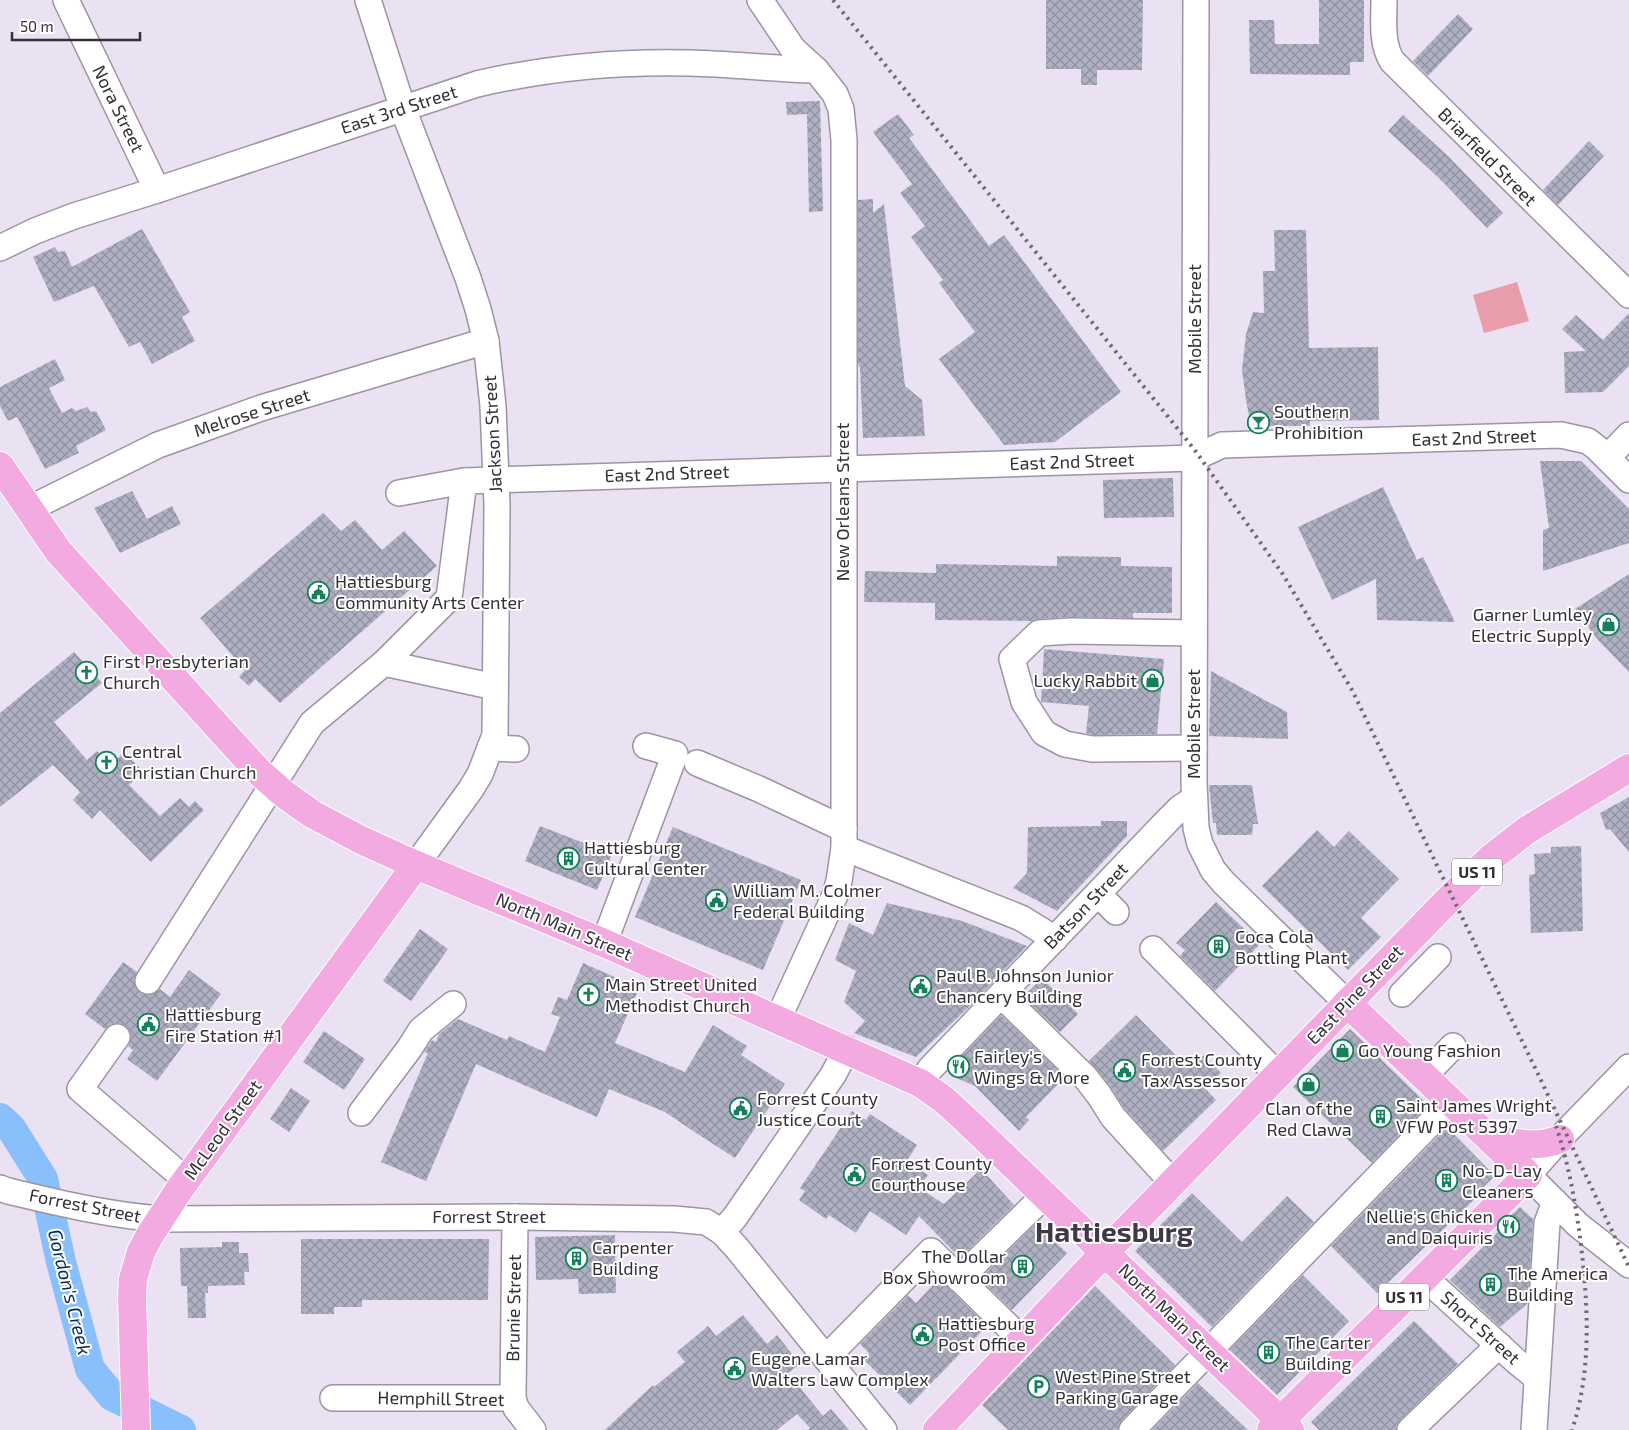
<svg xmlns="http://www.w3.org/2000/svg" width="1629" height="1430" viewBox="0 0 1629 1430" font-family="'Exo 2',sans-serif">
<style>
.grass{fill:#e99caa}
.park{fill:url(#park-tufts)}
.lines{fill:none;stroke-linecap:round;stroke-linejoin:round}
.river{stroke:#89c0fc;stroke-width:30}
.building{fill:url(#building-cross-hatch)}
.minor-casing{stroke:#9c94a4;stroke-width:28}
.major-casing{stroke:#fff;stroke-width:30}
.minor{stroke:#fff;stroke-width:25}
.major{stroke:#f2aae0;stroke-width:28}
.rail{stroke:#6d6872;stroke-width:4;stroke-dasharray:2.5 5;stroke-linecap:butt}
.labels{text-anchor:middle;stroke-width:4;stroke-linejoin:round;paint-order:stroke}
.shield{fill:#fff;stroke:#706d72;stroke-width:1}
.shield-label{font-size:16px;font-weight:bold;fill:#332f36}
.street-label{font-size:18px;fill:#332f36;stroke:#fff}
.poi-label{font-size:18px;fill:#332f36;stroke:#fff;text-anchor:start}
.water-label{font-size:19px;font-style:italic;fill:#022b50;stroke:#fff}
.town-label{font-size:28px;font-weight:bold;fill:#3f3846;stroke:#fff}
</style>
<defs>
<pattern id="park-tufts" width="24" height="20" patternUnits="userSpaceOnUse" patternTransform="scale(1.25)"><rect width="24" height="20" fill="#e99caa"/><path d="M3 7l-1-3M5 7V3M7 7l1-3M15 17l-1-3M17 17v-4M19 17l1-3" fill="none" stroke="#bd808b"/></pattern>
<pattern id="building-cross-hatch" width="8" height="8" patternUnits="userSpaceOnUse" patternTransform="scale(1.25)"><rect width="8" height="8" fill="#afb1c3"/><path d="M0 0l8 8M0 8l8-8" fill="none" stroke="#8f909f"/></pattern>
</defs>
<rect width="100%" height="100%" fill="#eae1f2"/>
<polygon class="grass" points="1517,282 1529,321 1484,333 1473,295"/>
<polygon class="park" points="132,1405 177,1427 181,1430 136,1430"/>
<g class="lines">
<polyline class="river" points="0,1118 11,1128 43,1179 61,1262 90,1369 112,1396 181,1430"/>
</g>
<g class="building">
<polygon points="1046,0 1143,0 1142,70 1097,70 1097,85 1081,85 1081,69 1046,69"/>
<polygon points="1319,0 1364,0 1364,62 1350,62 1350,75 1250,74 1249,20 1274,20 1275,44 1319,44"/>
<polygon points="1458,14 1473,29 1428,76 1413,61"/>
<polygon points="820,101 823,211 809,212 807,114 787,115 786,102"/>
<polygon points="898,114 914,135 909,138 989,246 1004,235 1121,392 1055,442 1004,445 939,359 975,332 939,283 943,280 911,237 925,226 900,193 912,184 873,132"/>
<polygon points="1403,115 1448,156 1503,213 1487,228 1439,178 1388,131"/>
<polygon points="1589,141 1604,156 1558,205 1543,190"/>
<polygon points="873,199 873,213 884,204 905,386 922,400 925,436 863,438 860,367 859,367 858,362 858,200"/>
<polygon points="142,229 190,312 182,317 195,341 152,364 140,342 129,347 94,286 54,302 33,257 55,247 58,252 65,251 72,267"/>
<polygon points="1274,230 1306,230 1309,348 1378,347 1379,420 1310,421 1310,426 1251,426 1246,400 1242,370 1246,334 1253,312 1264,313 1263,271 1275,271"/>
<polygon points="1629,313 1629,366 1603,392 1565,393 1564,352 1586,351 1562,329 1576,315 1603,340"/>
<polygon points="55,359 65,380 49,388 62,413 72,408 76,411 87,407 91,412 96,411 106,430 76,446 79,453 45,469 17,417 8,421 0,406 0,387"/>
<polygon points="1540,461 1581,461 1629,509 1629,543 1543,571 1543,530 1549,528"/>
<polygon points="1173,478 1174,517 1104,518 1103,480"/>
<polygon points="1383,487 1417,560 1423,557 1455,622 1377,620 1376,579 1332,600 1298,527"/>
<polygon points="132,491 147,519 172,506 181,524 120,553 94,508"/>
<polygon points="323,513 341,531 355,520 382,550 404,531 437,566 280,703 255,679 249,686 239,677 245,670 200,618"/>
<polygon points="1057,556 1121,557 1121,566 1172,567 1172,613 1133,613 1133,618 1071,617 1038,619 1033,621 935,620 935,603 864,602 865,571 936,573 936,564 1057,566"/>
<polygon points="1629,574 1629,672 1598,640 1575,609"/>
<polygon points="1044,649 1164,659 1157,734 1093,735 1086,733 1089,706 1041,702"/>
<polygon points="74,652 102,683 54,722 87,760 97,751 111,765 124,752 143,771 129,785 160,816 180,798 189,807 195,801 204,810 151,862 100,810 92,819 73,800 80,792 53,765 0,807 0,713"/>
<polygon points="1211,671 1287,712 1288,739 1209,736"/>
<polygon points="1209,785 1252,785 1258,824 1253,824 1252,835 1217,835 1216,823 1213,823"/>
<polygon points="1629,797 1629,852 1610,829 1606,830 1600,813"/>
<polygon points="1101,821 1127,821 1127,836 1057,911 1013,888 1027,873 1028,827 1101,826"/>
<polygon points="540,826 612,854 597,890 525,861"/>
<polygon points="673,827 801,880 763,970 635,917"/>
<polygon points="1317,830 1334,847 1349,831 1399,879 1361,918 1381,937 1348,970 1262,886"/>
<polygon points="1581,846 1583,931 1531,933 1529,875 1535,874 1534,854 1551,853 1551,847"/>
<polygon points="1216,902 1260,944 1215,991 1180,956 1185,950 1176,943"/>
<polygon points="887,903 962,921 1027,946 972,1004 916,1057 854,1033 865,1021 844,1002 856,971 835,960 849,923 873,935"/>
<polygon points="420,929 448,949 411,1001 383,981"/>
<polygon points="123,962 137,972 134,981 136,988 141,993 148,995 155,993 160,989 170,997 189,970 221,994 157,1081 127,1059 133,1050 128,1046 131,1038 130,1031 126,1026 118,1023 111,1024 105,1029 85,1014"/>
<polygon points="583,963 639,988 615,1043 685,1072 713,1025 747,1046 741,1055 785,1084 735,1158 693,1131 665,1112 609,1089 597,1117 476,1064 426,1181 381,1162 428,1053 424,1052 432,1040 436,1042 439,1034 458,1019 507,1040 509,1036 545,1052 560,1017 551,1014 558,997 567,1000"/>
<polygon points="1042,978 1078,1014 1060,1032 1023,997"/>
<polygon points="1001,1015 1065,1077 1026,1117 1029,1120 1019,1131 975,1086 954,1077 951,1068"/>
<polygon points="1136,1015 1189,1069 1204,1055 1221,1073 1205,1088 1216,1100 1163,1151 1124,1108 1110,1086 1089,1061"/>
<polygon points="1350,1029 1428,1105 1372,1163 1293,1087"/>
<polygon points="324,1031 365,1059 344,1090 303,1062"/>
<polygon points="291,1088 310,1101 289,1132 270,1119"/>
<polygon points="852,1111 866,1120 870,1114 917,1145 907,1161 928,1175 919,1188 944,1204 981,1169 1014,1205 960,1258 919,1216 906,1235 870,1211 856,1233 829,1215 826,1219 799,1200 805,1191 800,1188"/>
<polygon points="1447,1127 1495,1176 1475,1195 1477,1197 1377,1293 1331,1246"/>
<polygon points="1192,1193 1242,1242 1287,1196 1314,1222 1212,1327 1135,1251"/>
<polygon points="1520,1207 1533,1219 1528,1303 1500,1327 1450,1280 1498,1232 1496,1230"/>
<polygon points="1036,1224 1067,1253 1012,1310 980,1279"/>
<polygon points="615,1235 616,1293 579,1294 578,1279 536,1280 535,1237"/>
<polygon points="301,1239 489,1239 488,1300 362,1300 362,1307 334,1307 334,1314 301,1314"/>
<polygon points="222,1242 239,1242 239,1253 248,1253 249,1272 244,1272 245,1285 208,1286 208,1293 205,1293 206,1318 188,1318 187,1286 181,1286 180,1248 222,1247"/>
<polygon points="1303,1275 1349,1321 1277,1395 1230,1350"/>
<polygon points="939,1279 987,1326 910,1405 863,1359 869,1353 860,1344 908,1295 916,1303"/>
<polygon points="1095,1286 1175,1365 1122,1420 1118,1430 1008,1430 982,1405"/>
<polygon points="743,1315 767,1344 777,1335 800,1364 788,1373 823,1416 831,1409 849,1430 808,1430 810,1428 797,1414 777,1430 605,1430 653,1385 654,1387 685,1362 677,1352 708,1326 716,1336"/>
<polygon points="1414,1321 1458,1364 1400,1420 1396,1426 1396,1430 1319,1430 1311,1422"/>
<polygon points="1198,1383 1248,1430 1152,1430"/>
</g>
<g class="lines">
<defs>
<g id="minor">
<polyline points="66,0 157,190"/>
<polyline points="368,0 403,109 468,278 478,309 486,341 493,406 497,505 495,735 480,774 471,789 416,865"/>
<polyline points="760,0 793,49 816,70 835,94 841,109 844,140 844,848 839,881 835,895 778,1019"/>
<polyline points="1196,0 1194,782 1196,828 1200,844 1213,870 1224,883 1347,1003"/>
<path d="M1384,0C1384,20 1381,43 1392,61L1629,295"/>
<path d="M0,248L35,231L74,216L157,190L477,84C546,68 619,61 690,63C732,64 774,69 816,70"/>
<polyline points="1607,458 1629,435"/>
<polyline points="399,493 464,481"/>
<polyline points="29,509 158,445 261,408 486,341"/>
<polyline points="384,663 449,598 464,481 1194,458 1222,445 1561,435 1588,441 1597,448 1629,480"/>
<polyline points="490,748 516,749"/>
<polyline points="1194,748 1092,749 1065,744 1044,733 1024,702 1012,659 1039,633 1072,631 1194,633"/>
<polyline points="697,763 759,789 844,829"/>
<polyline points="844,848 1021,918 1055,939"/>
<polyline points="1098,894 1116,912"/>
<polyline points="604,943 675,754 646,746"/>
<polyline points="1153,949 1277,1074"/>
<polyline points="148,981 312,723 384,663 495,687"/>
<polyline points="1402,994 1438,957"/>
<polyline points="1001,995 1085,1077 1099,1095 1113,1117 1172,1182"/>
<polyline points="117,1037 80,1089 186,1180"/>
<polyline points="1629,1067 1565,1133 1528,1175 1578,1225 1629,1265"/>
<polyline points="1424,1076 1453,1046"/>
<polyline points="920,1083 930,1069 1168,820 1180,808 1194,799"/>
<polyline points="361,1113 409,1049 421,1030 453,1004"/>
<path d="M0,1188L8,1191C59,1203 108,1215 160,1219L515,1217L674,1219L706,1222L722,1232L736,1247L884,1430"/>
<polyline points="515,1217 513,1398 516,1408 533,1430"/>
<polyline points="722,1232 735,1217 833,1075 847,1049"/>
<polyline points="1424,1277 1516,1361 1537,1378"/>
<polyline points="959,1279 1045,1195"/>
<polyline points="826,1358 931,1251 1022,1340"/>
<polyline points="333,1398 513,1398"/>
<polyline points="1132,1430 1451,1102"/>
<polyline points="1410,1430 1499,1345"/>
<polyline points="1534,1430 1547,1223 1555,1202"/>
</g>
<g id="major">
<polyline points="0,466 58,551 258,771 284,794 312,814 361,840 416,865 604,943 920,1083 943,1099 965,1119 1290,1430"/>
<path d="M1489,1137C1512,1143 1537,1149 1560,1139"/>
<polyline points="136,1430 132,1297 133,1279 141,1252 150,1235 179,1190 416,865"/>
<polyline points="937,1430 1105,1252 1451,897 1491,858 1527,830 1629,768"/>
<polyline points="1271,1430 1528,1175 1347,1003"/>
</g>
</defs>
<use href="#minor" class="minor-casing"/>
<use href="#major" class="major-casing"/>
<use href="#minor" class="minor"/>
<use href="#major" class="major"/>
<g class="rail">
<polyline points="833,0 1194,449 1282,573 1352,690 1538,1074 1629,1267"/>
<path d="M1556,1126C1569,1165 1576,1205 1581,1245C1588,1307 1592,1370 1572,1430"/>
</g>
</g>
<defs>
<symbol id="bar-ring" viewBox="-11 -11 22 22"><circle r="9.5" fill="#fff" stroke="#177f5a" stroke-width="1.5"/><path d="M-6-5H6L.8 .8V4.5H3.5V6h-7V4.5H-.8V.8Z" fill="#177f5a"/></symbol>
<symbol id="civic-ring" viewBox="-11 -11 22 22"><circle r="9.5" fill="#fff" stroke="#177f5a" stroke-width="1.5"/><path d="M-.6-6.5H3V-4.5H.6V-3L4-1V1h2V6H-6V1h2V-1L-.6-3ZM-1.2 2.5V6h2.4V2.5Z" fill="#177f5a"/></symbol>
<symbol id="shop-ring" viewBox="-11 -11 22 22"><circle r="9.5" fill="#fff" stroke="#177f5a" stroke-width="1.5"/><path d="M-5-2.5h2.3a2.7 3.5 0 0 1 5.4 0H5L5.5 6h-11ZM-1.5-2.5h3a1.5 2.3 0 0 0-3 0Z" fill="#177f5a"/></symbol>
<symbol id="church-ring" viewBox="-11 -11 22 22"><circle r="9.5" fill="#fff" stroke="#177f5a" stroke-width="1.5"/><path d="M-1.2-6h2.4v3.5h3.3v2.4h-3.3V6h-2.4V-.1h-3.3v-2.4h3.3Z" fill="#177f5a"/></symbol>
<symbol id="building-ring" viewBox="-11 -11 22 22"><circle r="9.5" fill="#fff" stroke="#177f5a" stroke-width="1.5"/><path d="M-4-6H4V6H1V3H-1V6H-4ZM-2.5-4.3h1.7v1.8h-1.7ZM.8-4.3h1.7v1.8H.8ZM-2.5-1h1.7V.8h-1.7ZM.8-1h1.7V.8H.8Z" fill="#177f5a"/></symbol>
<symbol id="restaurant-ring" viewBox="-11 -11 22 22"><circle r="9.5" fill="#fff" stroke="#177f5a" stroke-width="1.5"/><path d="M-5-6h1v4h1v-4h1v4h1v-4h1v5L-1.5 .5V6h-2V.5L-5-1ZM5-6V6H3V1.5H1.5Q1.5-4 5-6Z" fill="#177f5a"/></symbol>
<symbol id="parking-ring" viewBox="-11 -11 22 22"><circle r="9.5" fill="#fff" stroke="#177f5a" stroke-width="1.5"/><path d="M-3.5-5.5H1a3.5 3.5 0 0 1 0 7H-1V5.5H-3.5ZM-1-3.4V-.6H.8a1.4 1.4 0 0 0 0-2.8Z" fill="#177f5a"/></symbol>
</defs>
<g fill-rule="evenodd">
<use href="#bar-ring" x="1246" y="410" width="25" height="25"/>
<use href="#civic-ring" x="306" y="580" width="25" height="25"/>
<use href="#shop-ring" x="1596" y="612" width="25" height="25"/>
<use href="#church-ring" x="74" y="660" width="25" height="25"/>
<use href="#shop-ring" x="1140" y="668" width="25" height="25"/>
<use href="#church-ring" x="94" y="750" width="25" height="25"/>
<use href="#building-ring" x="556" y="846" width="25" height="25"/>
<use href="#civic-ring" x="704" y="888" width="25" height="25"/>
<use href="#building-ring" x="1206" y="934" width="25" height="25"/>
<use href="#civic-ring" x="908" y="974" width="25" height="25"/>
<use href="#church-ring" x="576" y="982" width="25" height="25"/>
<use href="#civic-ring" x="136" y="1012" width="25" height="25"/>
<use href="#shop-ring" x="1330" y="1038" width="25" height="25"/>
<use href="#restaurant-ring" x="946" y="1054" width="25" height="25"/>
<use href="#civic-ring" x="1112" y="1058" width="25" height="25"/>
<use href="#shop-ring" x="1296" y="1072" width="25" height="25"/>
<use href="#civic-ring" x="728" y="1096" width="25" height="25"/>
<use href="#building-ring" x="1368" y="1104" width="25" height="25"/>
<use href="#civic-ring" x="842" y="1162" width="25" height="25"/>
<use href="#building-ring" x="1434" y="1168" width="25" height="25"/>
<use href="#restaurant-ring" x="1496" y="1214" width="25" height="25"/>
<use href="#building-ring" x="564" y="1246" width="25" height="25"/>
<use href="#building-ring" x="1010" y="1254" width="25" height="25"/>
<use href="#building-ring" x="1478" y="1272" width="25" height="25"/>
<use href="#civic-ring" x="910" y="1322" width="25" height="25"/>
<use href="#building-ring" x="1256" y="1340" width="25" height="25"/>
<use href="#civic-ring" x="722" y="1356" width="25" height="25"/>
<use href="#parking-ring" x="1026" y="1374" width="25" height="25"/>
</g>
<g class="labels">
<g class="shield">
<rect x="1452" y="858.5" width="50" height="27" rx="4"/>
<rect x="1379" y="1283.5" width="50" height="27" rx="4"/>
</g>
<g class="shield-label">
<text x="1477" y="878">US 11</text>
<text x="1404" y="1303">US 11</text>
</g>
<g class="street-label">
<text transform="translate(118 109) rotate(64)" y="6">Nora Street</text>
<text transform="translate(399 110) rotate(-18)" y="6">East 3rd Street</text>
<text transform="translate(1487 157) rotate(45)" y="6">Briarfield Street</text>
<text transform="translate(1195 319) rotate(-90)" y="6">Mobile Street</text>
<text transform="translate(252 413) rotate(-18)" y="6">Melrose Street</text>
<text transform="translate(493 434) rotate(-93)" y="6">Jackson Street</text>
<text transform="translate(1474 438) rotate(-2)" y="6">East 2nd Street</text>
<text transform="translate(1072 462) rotate(-2)" y="6">East 2nd Street</text>
<text transform="translate(667 474) rotate(-2)" y="6">East 2nd Street</text>
<text transform="translate(843 502) rotate(-90)" y="6">New Orleans Street</text>
<text transform="translate(1194 724) rotate(-90)" y="6">Mobile Street</text>
<text transform="translate(1086 906) rotate(-46)" y="6">Batson Street</text>
<text transform="translate(564 927) rotate(23)" y="6">North Main Street</text>
<text transform="translate(1355 995) rotate(-46)" y="6">East Pine Street</text>
<text transform="translate(223 1130) rotate(-54)" y="6">McLeod Street</text>
<text transform="translate(85 1206) rotate(11)" y="6">Forrest Street</text>
<text x="489" y="1223">Forrest Street</text>
<text transform="translate(514 1308) rotate(-89)" y="6">Brunie Street</text>
<text transform="translate(1174 1318) rotate(44)" y="6">North Main Street</text>
<text transform="translate(1480 1328) rotate(42)" y="6">Short Street</text>
<text transform="translate(441 1399) rotate(1)" y="6">Hemphill Street</text>
</g>
<g class="poi-label">
<text x="1274" y="418">Southern<tspan x="1274" dy="21">Prohibition</tspan></text>
<text x="335" y="588">Hattiesburg<tspan x="335" dy="21">Community Arts Center</tspan></text>
<text x="1592" y="621" text-anchor="end">Garner Lumley<tspan x="1592" dy="21">Electric Supply</tspan></text>
<text x="103" y="668">First Presbyterian<tspan x="103" dy="21">Church</tspan></text>
<text x="1137" y="687" text-anchor="end">Lucky Rabbit</text>
<text x="122" y="758">Central<tspan x="122" dy="21">Christian Church</tspan></text>
<text x="584" y="854">Hattiesburg<tspan x="584" dy="21">Cultural Center</tspan></text>
<text x="733" y="897">William M. Colmer<tspan x="733" dy="21">Federal Building</tspan></text>
<text x="1235" y="943">Coca Cola<tspan x="1235" dy="21">Bottling Plant</tspan></text>
<text x="936" y="982">Paul B. Johnson Junior<tspan x="936" dy="21">Chancery Building</tspan></text>
<text x="605" y="991">Main Street United<tspan x="605" dy="21">Methodist Church</tspan></text>
<text x="165" y="1021">Hattiesburg<tspan x="165" dy="21">Fire Station #1</tspan></text>
<text x="1358" y="1057">Go Young Fashion</text>
<text x="974" y="1063">Fairley's<tspan x="974" dy="21">Wings &amp; More</tspan></text>
<text x="1141" y="1066">Forrest County<tspan x="1141" dy="21">Tax Assessor</tspan></text>
<text x="757" y="1105">Forrest County<tspan x="757" dy="21">Justice Court</tspan></text>
<text x="1396" y="1112">Saint James Wright<tspan x="1396" dy="21">VFW Post 5397</tspan></text>
<text x="1309" y="1115" text-anchor="middle">Clan of the<tspan x="1309" dy="21">Red Clawa</tspan></text>
<text x="871" y="1170">Forrest County<tspan x="871" dy="21">Courthouse</tspan></text>
<text x="1462" y="1177">No-D-Lay<tspan x="1462" dy="21">Cleaners</tspan></text>
<text x="1493" y="1223" text-anchor="end">Nellie's Chicken<tspan x="1493" dy="21">and Daiquiris</tspan></text>
<text x="592" y="1254">Carpenter<tspan x="592" dy="21">Building</tspan></text>
<text x="1006" y="1263" text-anchor="end">The Dollar<tspan x="1006" dy="21">Box Showroom</tspan></text>
<text x="1507" y="1280">The America<tspan x="1507" dy="21">Building</tspan></text>
<text x="938" y="1330">Hattiesburg<tspan x="938" dy="21">Post Office</tspan></text>
<text x="1285" y="1349">The Carter<tspan x="1285" dy="21">Building</tspan></text>
<text x="751" y="1365">Eugene Lamar<tspan x="751" dy="21">Walters Law Complex</tspan></text>
<text x="1055" y="1383">West Pine Street<tspan x="1055" dy="21">Parking Garage</tspan></text>
</g>
<g class="water-label">
<text transform="translate(70 1292) rotate(76)" y="7">Gordon's Creek</text>
</g>
<g class="town-label">
<text x="1114" y="1242">Hattiesburg</text>
</g>
</g>
<path d="M12 32v8h128v-8" fill="none" stroke="#332f36" stroke-width="2.5"/>
<text x="20" y="32" font-size="15" fill="#332f36" stroke="#ffffff" stroke-width="4" paint-order="stroke">50 m</text>
</svg>
